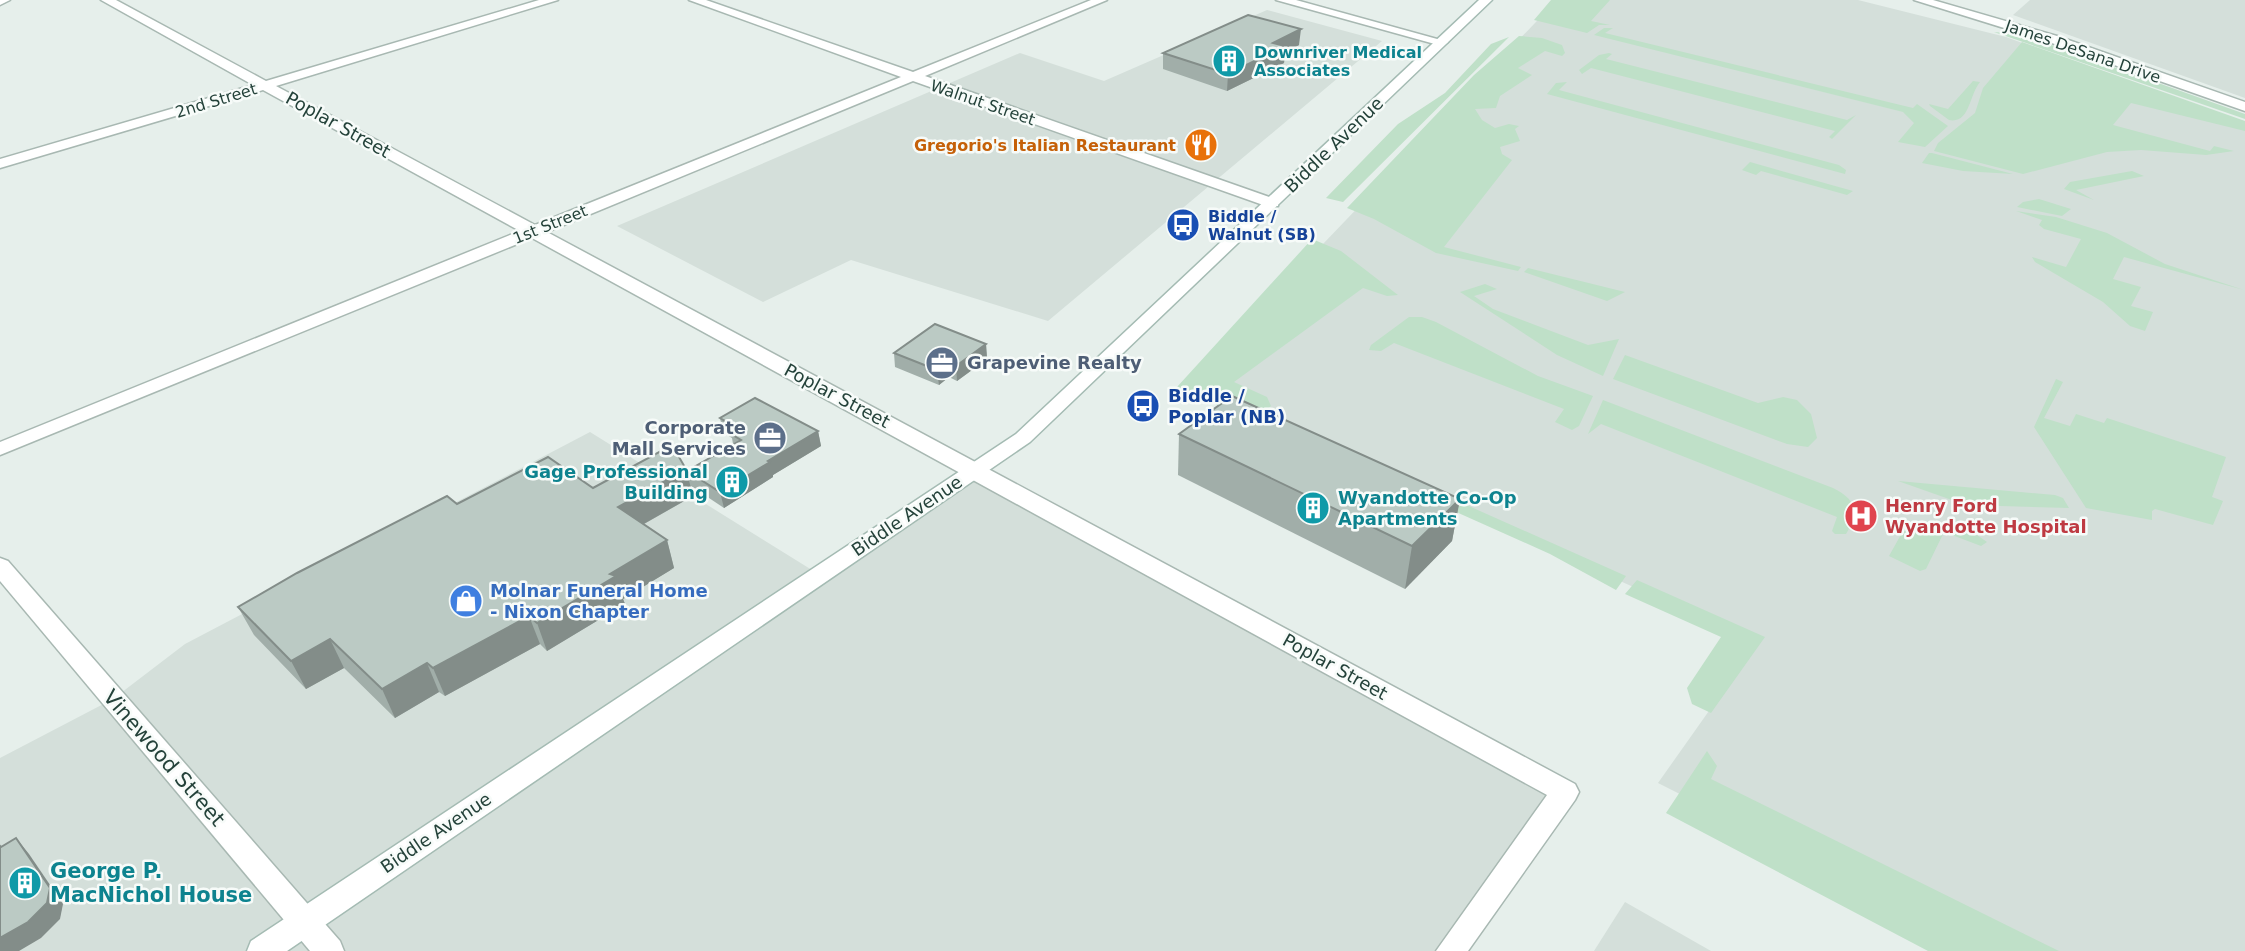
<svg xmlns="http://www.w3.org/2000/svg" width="2245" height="951" viewBox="0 0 2245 951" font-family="'DejaVu Sans',sans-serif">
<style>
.built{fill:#d4dfda}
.green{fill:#bfe0c8}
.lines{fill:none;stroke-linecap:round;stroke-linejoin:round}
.street-casing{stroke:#a8b8b2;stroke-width:3}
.secondary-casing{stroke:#a4bbb3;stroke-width:3}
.street{fill:#fff;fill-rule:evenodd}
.secondary{fill:#fff;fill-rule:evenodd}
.wall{fill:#a1aea9}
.shaded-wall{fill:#838d89}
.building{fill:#bbcac4;stroke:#838d89;stroke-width:2}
.labels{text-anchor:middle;stroke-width:5;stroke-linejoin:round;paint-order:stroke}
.far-street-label{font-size:16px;fill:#24423a;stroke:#f7fbf9}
.far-culture-label{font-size:16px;font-weight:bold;fill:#0d838f;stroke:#f7fbf9;text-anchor:start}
.far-food-label{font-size:16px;font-weight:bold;fill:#c56008;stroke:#f7fbf9;text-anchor:end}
.far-transit-label{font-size:16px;font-weight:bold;fill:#164399;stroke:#f7fbf9;text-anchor:start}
.street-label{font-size:18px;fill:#24423a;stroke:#f7fbf9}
.service-label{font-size:18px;font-weight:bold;fill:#4e5e75;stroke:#f7fbf9;text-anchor:start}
.transit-label{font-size:18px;font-weight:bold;fill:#164399;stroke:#f7fbf9;text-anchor:start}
.culture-label{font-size:18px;font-weight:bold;fill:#0d838f;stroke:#f7fbf9;text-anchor:end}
.health-label{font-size:18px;font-weight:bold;fill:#be3a42;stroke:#f7fbf9;text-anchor:start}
.shop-label{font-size:18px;font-weight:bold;fill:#366cbe;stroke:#f7fbf9;text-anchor:start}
.near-street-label{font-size:21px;fill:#24423a;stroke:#f7fbf9}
.near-culture-label{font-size:21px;font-weight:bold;fill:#0d838f;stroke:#f7fbf9;text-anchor:start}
</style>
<rect width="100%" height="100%" fill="#e6efeb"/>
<g class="built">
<polygon points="1557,0 1858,0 2006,37 2245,125 2245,951 1991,951 1658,783 1757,643 1196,389 1276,293"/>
<polygon points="2030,0 2245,0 2245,98 2013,15"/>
<polygon points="1267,10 1382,41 1048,321 851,260 763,302 617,226 1020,53 1104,81"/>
<polygon points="590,432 820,575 975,471 1565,792 1451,951 0,951 0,758 113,699 185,644"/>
<polygon points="1625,902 1711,951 1594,951"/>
</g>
<g class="green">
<polygon points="1551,0 1610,0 1591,21 1610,25 1599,25 1587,33 1534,20"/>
<polygon points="1604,28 1613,28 1605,33 1913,108 1917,104 1948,126 1925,147 1898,142 1914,123 1903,112 1594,35"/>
<polygon points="1994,32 2015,34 2049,44 2245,114 2245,119"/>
<polygon points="1519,36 1542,38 1562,45 1565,53 1562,56 1545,51 1518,68 1532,75 1500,96 1496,108 1475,109 1482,120 1495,128 1509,124 1519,126 1515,129 1520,141 1500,147 1502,154 1512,160 1444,247 1521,267 1518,271 1436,253 1374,219 1347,208 1474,75"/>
<polygon points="1509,37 1343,202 1326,198 1398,124 1445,93 1491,44"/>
<polygon points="2022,42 2245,121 2245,131 2131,103 2113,125 2210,151 2214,146 2234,151 2206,155 2141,150 2107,152 2023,174 1934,151 1938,143 1975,113 1983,88"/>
<polygon points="1609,53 1612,54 1606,59 1847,120 1856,115 1832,139 1829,137 1835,131 1591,68 1582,74 1579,70 1599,55"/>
<path d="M1973,81L1980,82C1969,95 1970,124 1949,120L1930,106L1929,104L1948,109Z"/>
<polygon points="1567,82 1559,90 1839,165 1846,170 1845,174 1547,94 1556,83"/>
<polygon points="1929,153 1932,153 2013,174 1963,171 1922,163"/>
<polygon points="1750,162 1853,191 1847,195 1761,171 1756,175 1742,170"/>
<polygon points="2132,171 2144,176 2076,190 2094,200 2064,189 2070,182"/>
<polygon points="2039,199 2071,209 2062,216 2017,207 2023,202"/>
<polygon points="2016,211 2056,217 2107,233 2165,264 2244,290 2124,257 2113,279 2141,287 2131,306 2153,312 2145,331 2130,326 2103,302 2035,262 2032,257 2066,267 2081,239 2044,229 2039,225 2042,220"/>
<polygon points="1312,239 1341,251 1398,295 1387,296 1363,288 1234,382 1267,397 1271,406 1262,414 1626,576 1616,590 1550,554 1177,387"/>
<polygon points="1528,268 1625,292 1607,301 1524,272"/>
<polygon points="1485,284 1497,289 1474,296 1493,309 1588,345 1619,339 1603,376 1557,355 1460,292"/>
<polygon points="1409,317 1422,317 1436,322 1538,376 1593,396 1579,426 1572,430 1555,422 1564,409 1394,343 1381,351 1369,350 1371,345"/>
<polygon points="1625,355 1758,403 1783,397 1797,400 1811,414 1817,438 1808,447 1787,444 1613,379"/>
<polygon points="2056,379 2063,382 2044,418 2070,426 2076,414 2104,423 2107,418 2226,457 2212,497 2223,501 2213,525 2155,509 2152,511 2152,520 2086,508 2034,427"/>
<path d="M1603,400L1833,488C1857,500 1859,512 1846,534H1835L1832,531L1837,517L1601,424L1588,434Z"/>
<polygon points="1898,481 2055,495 2063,498 2069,508 1966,505"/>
<polygon points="1935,525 1974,533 1987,542 1981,546 1944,532 1926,569 1920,571 1889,556 1903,531"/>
<polygon points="1637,580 1765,637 1711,713 1692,704 1687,688 1721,637 1625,594"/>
<polygon points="1707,751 1717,766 1711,779 2059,951 1928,951 1666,813"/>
</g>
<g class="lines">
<defs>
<g id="street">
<polygon points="0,0 10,0 0,5"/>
<polygon points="101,0 116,0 266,81 539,0 558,0 276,86 535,225 901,77 689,0 706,0 913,72 1091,0 1107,0 925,76 1278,200 1278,206 1266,206 913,81 547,232 1575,784 1579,792 1575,800 1468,951 1436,951 1547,795 532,238 0,455 0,442 520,231 263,90 0,168 0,159 253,85"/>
<polygon points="1276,0 1296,0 1448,42 1442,46"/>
<polygon points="1914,0 1933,0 2057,36 2245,102 2245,111 2049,42"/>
<polygon points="0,558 8,561 340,941 344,951 310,951 0,581"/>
</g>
<polygon id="secondary" points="1479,0 1492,0 1030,442 287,951 247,951 251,941 1016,434"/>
</defs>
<use href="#street" class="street-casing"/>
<use href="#secondary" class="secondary-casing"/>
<use href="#street" class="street"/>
<use href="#secondary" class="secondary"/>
</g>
<g class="wall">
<polygon points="1299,45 1285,53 1284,63 1227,91 1163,69 1163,53"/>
<polygon points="986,344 987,359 957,381 949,377 939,385 895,367 894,353"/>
<polygon points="720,418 818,431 821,446 773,475 773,477 724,508 691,486 693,496 644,524 667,540 674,568 623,599 625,604 547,651 540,644 445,696 439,692 395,718 344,668 306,689 254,635 238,607 457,504 593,488 687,471 733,444 732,438 723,433"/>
<polygon points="1179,434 1460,499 1452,541 1405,589 1178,475"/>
</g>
<g class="shaded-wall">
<polygon points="1301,29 1299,45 1285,53 1284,63 1227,91 1228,74 1273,43"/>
<polygon points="986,344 987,359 957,381 956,366"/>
<polygon points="947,363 949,377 939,385 937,370"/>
<polygon points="818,431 821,446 773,475 773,477 724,508 720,492 768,461"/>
<polygon points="686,469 693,496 626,534 618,507"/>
<polygon points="1460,499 1452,541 1405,589 1412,546"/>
<polygon points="667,540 674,568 623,599 625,604 547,651 537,623 610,574"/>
<polygon points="529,616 540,644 445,696 433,668"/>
<polygon points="330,639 344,668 306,689 291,661"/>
<polygon points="427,663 439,692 395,718 382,689"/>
<polygon points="16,838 29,854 63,904 60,919 41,938 19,951 0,951 0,938"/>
</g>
<g class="building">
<polygon points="1248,15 1301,29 1273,43 1285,46 1228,74 1163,53"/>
<polygon points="935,324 986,344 956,366 947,363 937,370 894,353"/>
<polygon points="1232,396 1460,499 1412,546 1179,434"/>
<polygon points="755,398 818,431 768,461 770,462 720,492 687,471 741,440 731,434 739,429 720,418"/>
<polygon points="672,445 686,469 618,507 667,540 610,574 616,576 537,623 529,616 433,668 427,663 382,689 330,639 291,661 238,607 297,573 447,496 457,504 548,457 593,488"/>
<polygon points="16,838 50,888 47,903 28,922 0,938 0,846 1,847"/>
</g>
<defs>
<symbol id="building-disc" viewBox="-11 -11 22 22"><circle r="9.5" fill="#0f9aa8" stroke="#f7fbf9"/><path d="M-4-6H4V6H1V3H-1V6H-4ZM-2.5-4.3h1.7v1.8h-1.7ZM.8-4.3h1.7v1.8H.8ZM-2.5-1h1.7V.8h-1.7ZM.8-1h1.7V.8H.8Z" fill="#fff"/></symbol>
<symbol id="restaurant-disc" viewBox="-11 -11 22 22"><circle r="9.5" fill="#e8710a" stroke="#f7fbf9"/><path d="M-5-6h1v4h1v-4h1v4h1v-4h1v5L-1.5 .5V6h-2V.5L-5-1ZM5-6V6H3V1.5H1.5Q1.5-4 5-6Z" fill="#fff"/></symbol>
<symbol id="bus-disc" viewBox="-11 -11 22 22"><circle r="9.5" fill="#1a4fb4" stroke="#f7fbf9"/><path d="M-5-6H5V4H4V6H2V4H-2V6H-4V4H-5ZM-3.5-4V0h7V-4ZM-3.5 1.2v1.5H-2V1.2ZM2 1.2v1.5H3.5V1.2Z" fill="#fff"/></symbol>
<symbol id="office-disc" viewBox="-11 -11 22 22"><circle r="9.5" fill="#5c6f8a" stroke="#f7fbf9"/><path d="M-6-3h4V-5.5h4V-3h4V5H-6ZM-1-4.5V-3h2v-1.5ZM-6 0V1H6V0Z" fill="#fff"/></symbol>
<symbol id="hospital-disc" viewBox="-11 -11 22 22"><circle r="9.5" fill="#e0444e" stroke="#f7fbf9"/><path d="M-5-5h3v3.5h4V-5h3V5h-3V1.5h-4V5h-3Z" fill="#fff"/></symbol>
<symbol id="shop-disc" viewBox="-11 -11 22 22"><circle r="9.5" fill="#3f7fe0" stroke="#f7fbf9"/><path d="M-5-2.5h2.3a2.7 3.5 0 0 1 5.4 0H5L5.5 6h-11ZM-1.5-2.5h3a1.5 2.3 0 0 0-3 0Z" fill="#fff"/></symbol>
</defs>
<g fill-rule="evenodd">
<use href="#building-disc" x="1210" y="42" width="38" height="38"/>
<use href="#restaurant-disc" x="1182" y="126" width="38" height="38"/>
<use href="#bus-disc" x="1164" y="206" width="38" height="38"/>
<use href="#office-disc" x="923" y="344" width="38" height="38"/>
<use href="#bus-disc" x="1124" y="387" width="38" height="38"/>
<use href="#office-disc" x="751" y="419" width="38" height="38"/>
<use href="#building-disc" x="713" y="463" width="38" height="38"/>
<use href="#building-disc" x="1294" y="489" width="38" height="38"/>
<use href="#hospital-disc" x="1842" y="497" width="38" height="38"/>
<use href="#shop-disc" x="447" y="582" width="38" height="38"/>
<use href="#building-disc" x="6" y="864" width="38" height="38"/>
</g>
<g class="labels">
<g class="far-street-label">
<text transform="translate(2083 51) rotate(19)" y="6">James DeSana Drive</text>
<text transform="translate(216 100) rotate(-17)" y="6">2nd Street</text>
<text transform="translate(983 102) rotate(19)" y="6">Walnut Street</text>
<text transform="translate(550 224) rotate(-22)" y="6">1st Street</text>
</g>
<g class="far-culture-label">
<text x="1254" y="58">Downriver Medical<tspan x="1254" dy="18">Associates</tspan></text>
</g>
<g class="far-food-label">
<text x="1176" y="151">Gregorio's Italian Restaurant</text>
</g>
<g class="far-transit-label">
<text x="1208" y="222">Biddle /<tspan x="1208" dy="18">Walnut (SB)</tspan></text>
</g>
<g class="street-label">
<text transform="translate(338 125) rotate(29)" y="6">Poplar Street</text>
<text transform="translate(1334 145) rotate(-44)" y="6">Biddle Avenue</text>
<text transform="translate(837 396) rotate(28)" y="6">Poplar Street</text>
<text transform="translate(907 516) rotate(-34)" y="6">Biddle Avenue</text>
<text transform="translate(1335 667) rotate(29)" y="6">Poplar Street</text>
<text transform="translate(436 833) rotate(-34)" y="6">Biddle Avenue</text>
</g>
<g class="service-label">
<text x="967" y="369">Grapevine Realty</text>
<text x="746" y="434" text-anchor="end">Corporate<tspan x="746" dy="21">Mall Services</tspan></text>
</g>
<g class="transit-label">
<text x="1168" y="402">Biddle /<tspan x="1168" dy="21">Poplar (NB)</tspan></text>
</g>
<g class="culture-label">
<text x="708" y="478">Gage Professional<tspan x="708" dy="21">Building</tspan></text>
<text x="1338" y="504" text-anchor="start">Wyandotte Co-Op<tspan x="1338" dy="21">Apartments</tspan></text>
</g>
<g class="health-label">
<text x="1885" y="512">Henry Ford<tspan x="1885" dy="21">Wyandotte Hospital</tspan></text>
</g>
<g class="shop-label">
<text x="490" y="597">Molnar Funeral Home<tspan x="490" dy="21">- Nixon Chapter</tspan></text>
</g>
<g class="near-street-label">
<text transform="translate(164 758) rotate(49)" y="7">Vinewood Street</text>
</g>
<g class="near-culture-label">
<text x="50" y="878">George P.<tspan x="50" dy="24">MacNichol House</tspan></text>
</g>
</g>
</svg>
